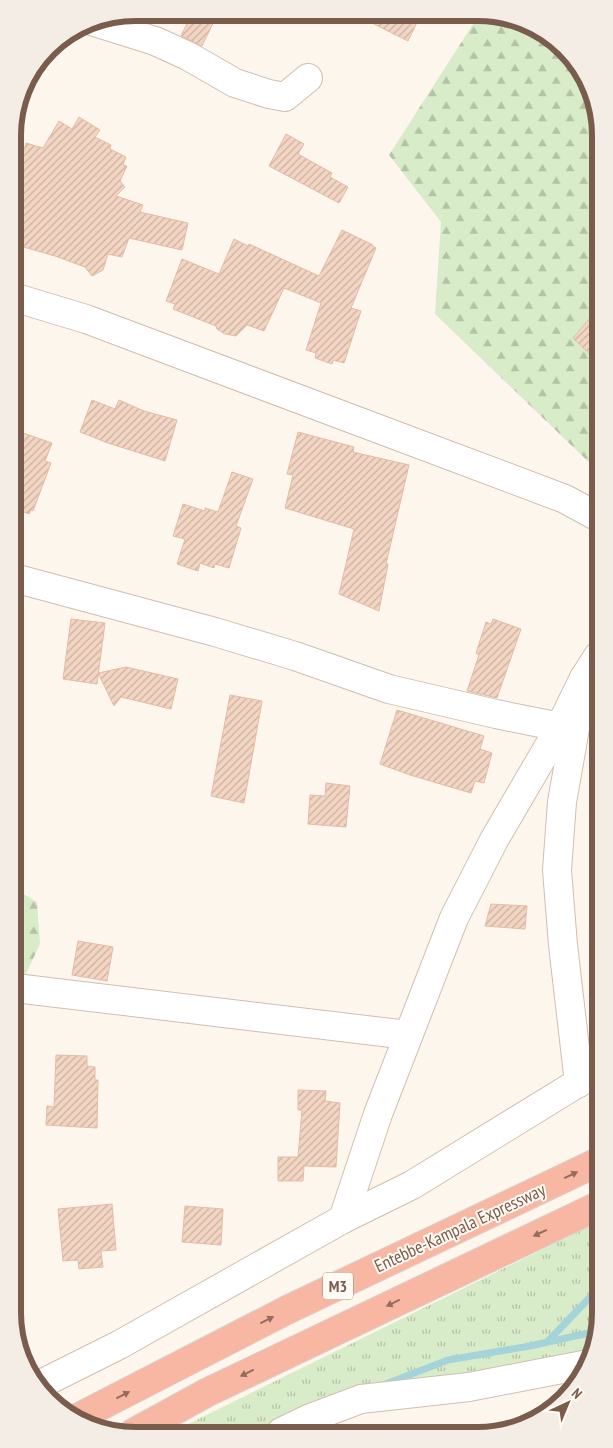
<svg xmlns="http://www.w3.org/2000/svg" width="613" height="1448" viewBox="0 0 613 1448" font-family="'PT Sans Narrow',sans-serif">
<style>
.grass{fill:url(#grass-tufts)}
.forest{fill:url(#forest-firs)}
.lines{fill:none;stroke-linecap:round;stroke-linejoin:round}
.stream{stroke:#a5d3da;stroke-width:7}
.building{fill:url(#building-hatch);stroke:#e6bba3}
.minor-casing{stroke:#d1beb0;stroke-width:30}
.highway-casing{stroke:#dad1cd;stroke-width:30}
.minor{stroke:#fff;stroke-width:28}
.highway{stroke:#f7b7a3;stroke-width:28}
.oneway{fill:#936e5e}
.labels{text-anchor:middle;stroke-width:4;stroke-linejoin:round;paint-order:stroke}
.shield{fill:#fffaf3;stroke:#a28b7f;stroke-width:1}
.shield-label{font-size:16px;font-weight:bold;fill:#7a5c4d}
.street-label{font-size:18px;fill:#7a5c4d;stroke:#fffaf3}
.rim{fill:none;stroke:#7a5c4d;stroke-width:6}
</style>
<defs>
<pattern id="grass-tufts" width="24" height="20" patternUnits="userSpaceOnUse" patternTransform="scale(1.25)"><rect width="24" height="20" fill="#d8ecc9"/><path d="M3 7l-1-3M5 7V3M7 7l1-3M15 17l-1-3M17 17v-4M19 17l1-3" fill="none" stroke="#b4c2a5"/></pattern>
<pattern id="forest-firs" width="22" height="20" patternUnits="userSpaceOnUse" patternTransform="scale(1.25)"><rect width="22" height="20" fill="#d8ecc9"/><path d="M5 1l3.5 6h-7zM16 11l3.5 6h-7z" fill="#b4c2a5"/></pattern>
<pattern id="building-hatch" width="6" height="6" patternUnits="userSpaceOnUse" patternTransform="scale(1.25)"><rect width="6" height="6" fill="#f3d5c3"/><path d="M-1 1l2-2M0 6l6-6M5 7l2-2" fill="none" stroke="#cab0a1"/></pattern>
</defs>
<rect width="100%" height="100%" fill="#fdf6ec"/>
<polygon class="grass" points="600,1221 600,1321 591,1360 387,1402 309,1432 170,1433"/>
<g class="forest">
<polygon points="477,18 554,43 564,48 596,104 597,311 590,328 597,357 598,471 435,314 441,222 389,155"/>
<polygon points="15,889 37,902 40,944 25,976 15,976"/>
</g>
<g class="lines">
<g class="stream">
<polyline points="548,1341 600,1287"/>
<polyline points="383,1385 448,1360 530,1346 598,1331"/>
</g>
</g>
<g class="building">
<polygon points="192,13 218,13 202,46 181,36"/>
<polygon points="354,14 421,14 408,41"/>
<polygon points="79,117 100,130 95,137 111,145 110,149 126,157 123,165 127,166 120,181 125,187 116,196 143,205 140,212 188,223 182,250 129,238 122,257 108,254 103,270 92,276 85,267 55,256 13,244 13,187 26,143 43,148 59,121 72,129"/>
<polygon points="286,134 304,144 298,154 332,173 330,177 348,187 339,203 269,166"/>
<polygon points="342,230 373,245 372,246 376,248 351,308 361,311 344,363 333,360 332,364 315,358 316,353 306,350 321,303 284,288 264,331 247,325 236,336 225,334 217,329 216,326 173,309 175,304 166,301 182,259 219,274 234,239 248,246 249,244 319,276"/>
<polygon points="597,310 597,361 573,338"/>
<polygon points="92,400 115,409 119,400 144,411 177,420 165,461 108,443 80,432"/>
<polygon points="298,432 354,447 353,452 409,465 386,564 388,564 379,611 339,594 354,529 285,508 293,475 287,474"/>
<polygon points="23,433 52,443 45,461 51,463 33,511 31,510 29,514 14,508 14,459"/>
<polygon points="232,472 253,479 236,526 241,528 229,568 215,564 214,568 200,563 198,571 177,564 185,539 173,536 183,504 205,511 205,508 218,512"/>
<polygon points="71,619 105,623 97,684 63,679"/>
<polygon points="493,619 521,629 497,698 467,691 479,655 476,653 486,622 491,624"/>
<polygon points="126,667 178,679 171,709 121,697 114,706 98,673"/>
<polygon points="230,695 262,701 244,803 211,796"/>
<polygon points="397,710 484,736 480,749 492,753 484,783 475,781 471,793 410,775 380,764"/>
<polygon points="326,783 350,786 346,827 308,824 310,795 325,796"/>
<polygon points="491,904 527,906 525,929 485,926"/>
<polygon points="78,941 113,947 107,981 72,975"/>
<polygon points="56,1055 87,1056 87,1066 95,1067 95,1080 98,1080 97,1128 46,1125 47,1106 54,1107"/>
<polygon points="298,1090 326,1091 325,1101 340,1103 336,1167 304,1166 303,1181 278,1181 278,1157 298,1157 302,1110 298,1110"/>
<polygon points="112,1204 116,1250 101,1251 103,1267 79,1269 78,1260 63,1261 58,1209"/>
<polygon points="185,1206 223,1209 221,1245 182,1242"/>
</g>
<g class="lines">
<defs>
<g id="minor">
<polyline points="91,21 155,41 188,56 235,83 269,94 285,97 308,78"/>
<polyline points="13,297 86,319 448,455 565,499 598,517"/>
<polyline points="14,578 215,632 295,656 389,689 496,714 560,727"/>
<polyline points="15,988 408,1035"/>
<polyline points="579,1083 563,945 557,870 562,802 584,678 598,656"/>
<polyline points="343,1219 378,1114 454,918 494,840 560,727 584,678"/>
<polyline points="41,1384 119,1345 343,1219 412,1185 599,1070"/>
<polyline points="281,1432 308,1419 361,1399 469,1387 588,1364"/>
</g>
<g id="highway">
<polyline points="79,1417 289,1309 600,1161"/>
<polyline points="133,1433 208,1392 600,1205"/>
</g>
</defs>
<use href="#minor" class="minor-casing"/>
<use href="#highway" class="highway-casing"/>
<use href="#minor" class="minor"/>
<use href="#highway" class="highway"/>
</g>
<defs><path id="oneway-solid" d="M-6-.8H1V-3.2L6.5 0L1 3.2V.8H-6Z" transform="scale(1.25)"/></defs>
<g class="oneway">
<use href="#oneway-solid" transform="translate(571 1175) rotate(-25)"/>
<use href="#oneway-solid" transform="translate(540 1233) rotate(155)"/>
<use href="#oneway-solid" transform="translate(393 1303) rotate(154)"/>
<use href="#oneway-solid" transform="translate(267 1320) rotate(-27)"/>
<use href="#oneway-solid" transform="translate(247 1373) rotate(154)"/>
<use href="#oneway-solid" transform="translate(123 1395) rotate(-27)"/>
</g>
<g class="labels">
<rect class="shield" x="323" y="1272.5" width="30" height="27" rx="4"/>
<g class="shield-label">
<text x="338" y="1292">M3</text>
</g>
<g class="street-label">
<text transform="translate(460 1228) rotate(-25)" y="6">Entebbe-Kampala Expressway</text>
</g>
</g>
<path d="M0 0H613V1448H0ZM135 21H478A114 114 0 0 1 592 135V1313A114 114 0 0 1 478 1427H135A114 114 0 0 1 21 1313V135A114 114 0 0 1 135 21Z" fill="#f4ede6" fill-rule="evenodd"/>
<path class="rim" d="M135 21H478A114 114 0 0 1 592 135V1313A114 114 0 0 1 478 1427H135A114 114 0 0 1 21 1313V135A114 114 0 0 1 135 21Z"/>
<g transform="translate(568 1403) rotate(44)" stroke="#fffaf3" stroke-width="4" paint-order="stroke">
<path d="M0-4L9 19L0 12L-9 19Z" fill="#7a5c4d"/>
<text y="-8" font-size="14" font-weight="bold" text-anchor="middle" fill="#7a5c4d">N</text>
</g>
</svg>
